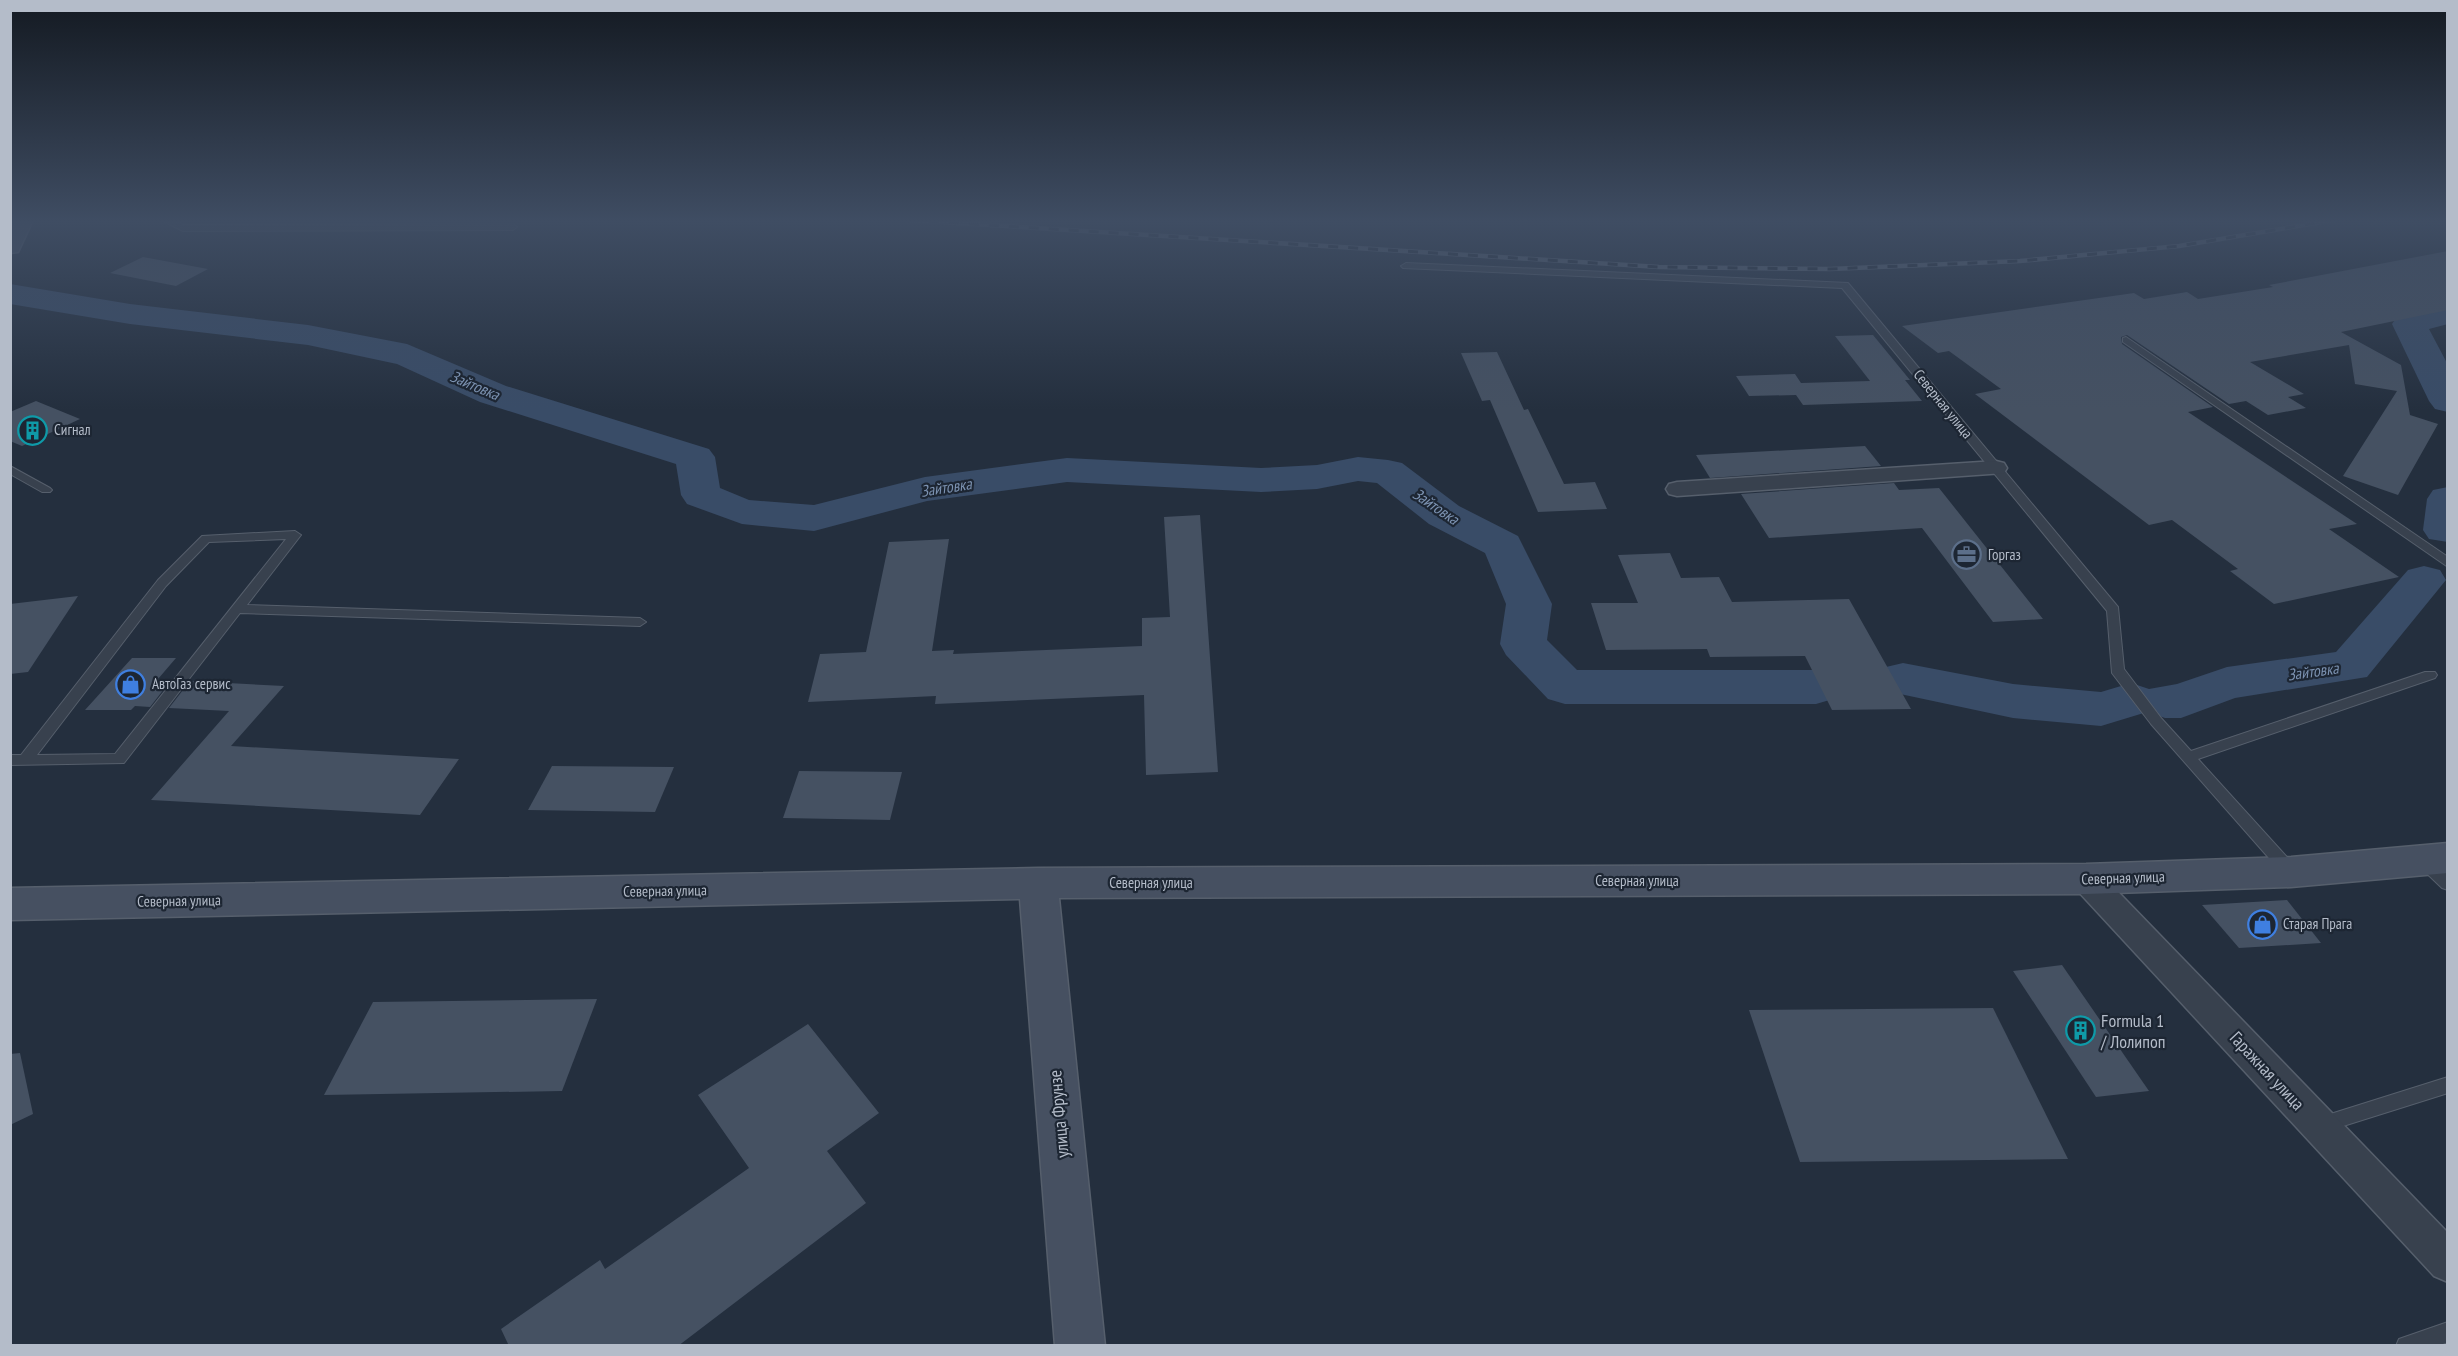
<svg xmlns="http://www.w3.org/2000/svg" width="2458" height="1356" viewBox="0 0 2458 1356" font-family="'PT Sans Narrow',sans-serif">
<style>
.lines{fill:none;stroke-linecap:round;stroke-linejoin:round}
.river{fill:#394c67;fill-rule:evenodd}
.building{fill:#455162}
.lane-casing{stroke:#565f6c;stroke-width:2}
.street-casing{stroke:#565f6c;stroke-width:3}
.secondary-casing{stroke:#565f6c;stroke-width:3}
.lane{fill:#38414e;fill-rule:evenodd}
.street{fill:#38414e;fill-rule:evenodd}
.secondary{fill:#465061;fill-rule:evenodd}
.rail-casing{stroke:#5a6575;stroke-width:4.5}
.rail{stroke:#1d2633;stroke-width:3;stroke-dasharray:10;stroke-linecap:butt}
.labels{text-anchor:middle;stroke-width:4.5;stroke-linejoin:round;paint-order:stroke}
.street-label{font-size:15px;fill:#b4bcc9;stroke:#1d2633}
.poi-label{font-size:15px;fill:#b4bcc9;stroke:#1d2633;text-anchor:start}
.water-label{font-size:16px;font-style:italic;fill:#7c92b1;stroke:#1d2633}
.near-poi-label{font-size:18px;fill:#b4bcc9;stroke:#1d2633;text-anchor:start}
.near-street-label{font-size:18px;fill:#b4bcc9;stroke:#1d2633}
</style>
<rect width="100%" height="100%" fill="#242f3e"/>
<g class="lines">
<g class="river">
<polygon points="10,284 130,304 308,325 407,344 506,386 709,449 715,457 720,488 749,500 814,505 925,477 1067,458 1261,468 1317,465 1358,457 1388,460 1402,463 1459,506 1518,536 1552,604 1547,640 1577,670 1816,670 1833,675 1840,687 1833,699 1816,704 1565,704 1548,699 1506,655 1500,644 1506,604 1485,553 1429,524 1377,483 1358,481 1317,489 1261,492 1067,482 927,501 814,531 742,524 687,504 681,495 676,464 480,402 397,364 308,345 130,324 10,304"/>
<polygon points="2448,303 2448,324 2429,329 2448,365 2448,412 2435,409 2429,401 2392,324 2397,317"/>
<polygon points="2448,487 2448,542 2429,539 2423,530 2427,499 2433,490"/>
<polygon points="2424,566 2440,570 2446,580 2367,677 2235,698 2181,718 2165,718 2147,712 2101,726 2013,718 1886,691 1879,679 1886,667 1903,663 2013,684 2101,692 2131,683 2149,689 2177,684 2227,667 2336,652 2408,570"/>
</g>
</g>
<g class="building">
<polygon points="2448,251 2448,310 2341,332 2401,365 2410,415 2438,424 2398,495 2343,476 2397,391 2355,384 2349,345 2250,362 2304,394 2288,397 2306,408 2268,415 2246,401 2229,404 2127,335 2121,337 2122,344 2213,407 2188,412 2357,524 2329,529 2399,577 2274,604 2230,571 2238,569 2172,520 2149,525 1975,394 2001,389 1949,351 1938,353 1902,326 2134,293 2144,299 2187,292 2198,299 2273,287 2269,285"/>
<polygon points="143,257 208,269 176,286 110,273"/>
<polygon points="1873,335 1910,380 1905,380 1922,401 1803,405 1796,395 1749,396 1736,376 1795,374 1801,383 1870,381 1835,336"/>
<polygon points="1497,352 1524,410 1528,409 1564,484 1595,482 1607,509 1538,512 1490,400 1482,401 1461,353"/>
<polygon points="36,401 80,419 22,446 10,441 10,412"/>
<polygon points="1865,446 1881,466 1710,478 1696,455"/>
<polygon points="1894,483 1899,490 1939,488 2043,619 1993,622 1922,528 1769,538 1741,494"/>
<polygon points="1200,515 1218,772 1146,775 1144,695 935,704 936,696 808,702 820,654 866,652 889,542 949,539 932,651 954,650 953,654 1142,646 1142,618 1170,617 1164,517"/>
<polygon points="1670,553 1681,578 1719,577 1732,602 1849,599 1911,709 1832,710 1805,656 1710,657 1707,649 1606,650 1591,603 1638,603 1618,555"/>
<polygon points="78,596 28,672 10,674 10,604"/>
<polygon points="132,658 176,658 158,679 171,680 150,707 135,706 131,710 85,710"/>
<polygon points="190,681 284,686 231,746 459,759 420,815 151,800 229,711 169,708"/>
<polygon points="552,766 674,767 655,812 528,810"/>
<polygon points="799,771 902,772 890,820 783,818"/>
<polygon points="2287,900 2321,943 2239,948 2202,905"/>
<polygon points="2062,965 2149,1091 2096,1097 2013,971"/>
<polygon points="597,999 562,1091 324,1095 373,1002"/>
<polygon points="1993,1008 2068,1159 1800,1162 1749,1010"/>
<polygon points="808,1024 879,1113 827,1151 866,1203 678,1346 509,1346 501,1329 600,1260 605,1269 749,1168 698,1095"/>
<polygon points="20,1053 33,1114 10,1125 10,1054"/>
</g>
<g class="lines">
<defs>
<g id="lane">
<polygon points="161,220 171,220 184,225 513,224 517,227 513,230 183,231"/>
<polygon points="1406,263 1848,283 2118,607 2124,669 2161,718 2191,751 2425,672 2435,672 2437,675 2435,678 2198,759 2295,866 2297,870 2295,874 2289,876 2283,874 2151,724 2112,673 2107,611 1842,288 1403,268 1401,266"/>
<polygon points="2126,337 2448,557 2448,567 2123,342 2123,338"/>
<polygon points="10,466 50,488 52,490 50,492 42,492 10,474"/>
<path d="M295,531L301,535L247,605L640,618L646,622L640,626L240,613L124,763L10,765V755H21L158,580L202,536ZM286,539L115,754L37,755L166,586L209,542Z"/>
<polygon points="2424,856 2429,858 2448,874 2448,890 2442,888 2419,866 2416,862 2419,858"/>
<polygon points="2448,1077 2448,1093 2321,1133 2315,1131 2312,1125 2315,1119 2321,1117"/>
<polygon points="2448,1322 2448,1342 2438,1346 2396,1346 2399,1339"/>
</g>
<g id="street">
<polygon points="1996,461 2004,463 2007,468 2004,473 1677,496 1669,494 1666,489 1669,484 1677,482"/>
<polygon points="2086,867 2097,870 2448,1233 2448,1282 2434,1276 2075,888 2070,879 2075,870"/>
</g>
<g id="secondary">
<polygon points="13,220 33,220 18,252 10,253"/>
<polygon points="2448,843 2448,873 2291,887 2086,894 1059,898 1105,1346 1055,1346 1020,899 10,920 10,888 1038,868 2086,864 2291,857"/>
</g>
</defs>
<use href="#lane" class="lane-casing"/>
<use href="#street" class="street-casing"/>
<use href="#secondary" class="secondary-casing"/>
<use href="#lane" class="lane"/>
<use href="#street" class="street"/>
<use href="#secondary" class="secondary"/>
<defs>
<polyline id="rail" points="909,220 1659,267 1830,269 2020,261 2179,246 2334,220"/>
</defs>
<use href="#rail" class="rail-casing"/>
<use href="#rail" class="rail"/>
</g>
<linearGradient id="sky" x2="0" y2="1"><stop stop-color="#141a22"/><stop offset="0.54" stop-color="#3f4d63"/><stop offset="1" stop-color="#3f4d63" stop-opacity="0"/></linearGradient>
<rect width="2458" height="410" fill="url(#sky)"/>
<defs>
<symbol id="building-ring" viewBox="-11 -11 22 22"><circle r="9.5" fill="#1d2633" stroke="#0f9aa8" stroke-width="1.5"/><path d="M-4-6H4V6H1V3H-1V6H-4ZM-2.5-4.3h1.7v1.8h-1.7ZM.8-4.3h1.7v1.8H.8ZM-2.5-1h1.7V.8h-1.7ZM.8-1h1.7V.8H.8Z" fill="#0f9aa8"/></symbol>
<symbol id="office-ring" viewBox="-11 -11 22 22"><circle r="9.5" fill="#1d2633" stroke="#5c6f8a" stroke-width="1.5"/><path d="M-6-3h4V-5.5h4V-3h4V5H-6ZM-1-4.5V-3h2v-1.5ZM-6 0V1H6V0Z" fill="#5c6f8a"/></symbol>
<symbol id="shop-ring" viewBox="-11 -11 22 22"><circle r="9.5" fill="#1d2633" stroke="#3f7fe0" stroke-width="1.5"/><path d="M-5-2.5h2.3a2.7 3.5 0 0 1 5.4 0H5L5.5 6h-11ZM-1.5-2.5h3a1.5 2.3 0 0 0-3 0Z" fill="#3f7fe0"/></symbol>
</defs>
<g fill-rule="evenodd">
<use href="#building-ring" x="16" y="414" width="33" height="33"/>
<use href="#office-ring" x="1950" y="538" width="33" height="33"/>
<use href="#shop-ring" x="114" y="668" width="33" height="33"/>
<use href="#shop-ring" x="2246" y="908" width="33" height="33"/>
<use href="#building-ring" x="2064" y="1014" width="33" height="33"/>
</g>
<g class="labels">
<g class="street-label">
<text transform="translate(1943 404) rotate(51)" y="5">Северная улица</text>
<text transform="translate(2123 878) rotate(-2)" y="5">Северная улица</text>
<text x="1637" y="886">Северная улица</text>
<text x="1151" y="888">Северная улица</text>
<text transform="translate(665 891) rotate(-1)" y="5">Северная улица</text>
<text transform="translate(179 901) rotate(-1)" y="5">Северная улица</text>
</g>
<g class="poi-label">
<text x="54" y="435">Сигнал</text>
<text x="1988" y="560">Горгаз</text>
<text x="152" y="689">АвтоГаз сервис</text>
<text x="2283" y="929">Старая Прага</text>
</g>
<g class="water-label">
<text transform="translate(475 385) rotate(23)" y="6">Зайтовка</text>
<text transform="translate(946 487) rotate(-9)" y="6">Зайтовка</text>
<text transform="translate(1436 506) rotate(34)" y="6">Зайтовка</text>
<text transform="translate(2313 671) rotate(-8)" y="6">Зайтовка</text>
</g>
<g class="near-poi-label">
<text x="2101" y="1027">Formula 1<tspan x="2101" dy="21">/ Лолипоп</tspan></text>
</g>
<g class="near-street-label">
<text transform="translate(2267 1071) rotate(47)" y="6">Гаражная улица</text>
<text transform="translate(1059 1114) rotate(-95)" y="6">улица Фрунзе</text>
</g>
</g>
<rect width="2458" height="1356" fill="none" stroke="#b4bcc9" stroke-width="24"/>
</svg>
